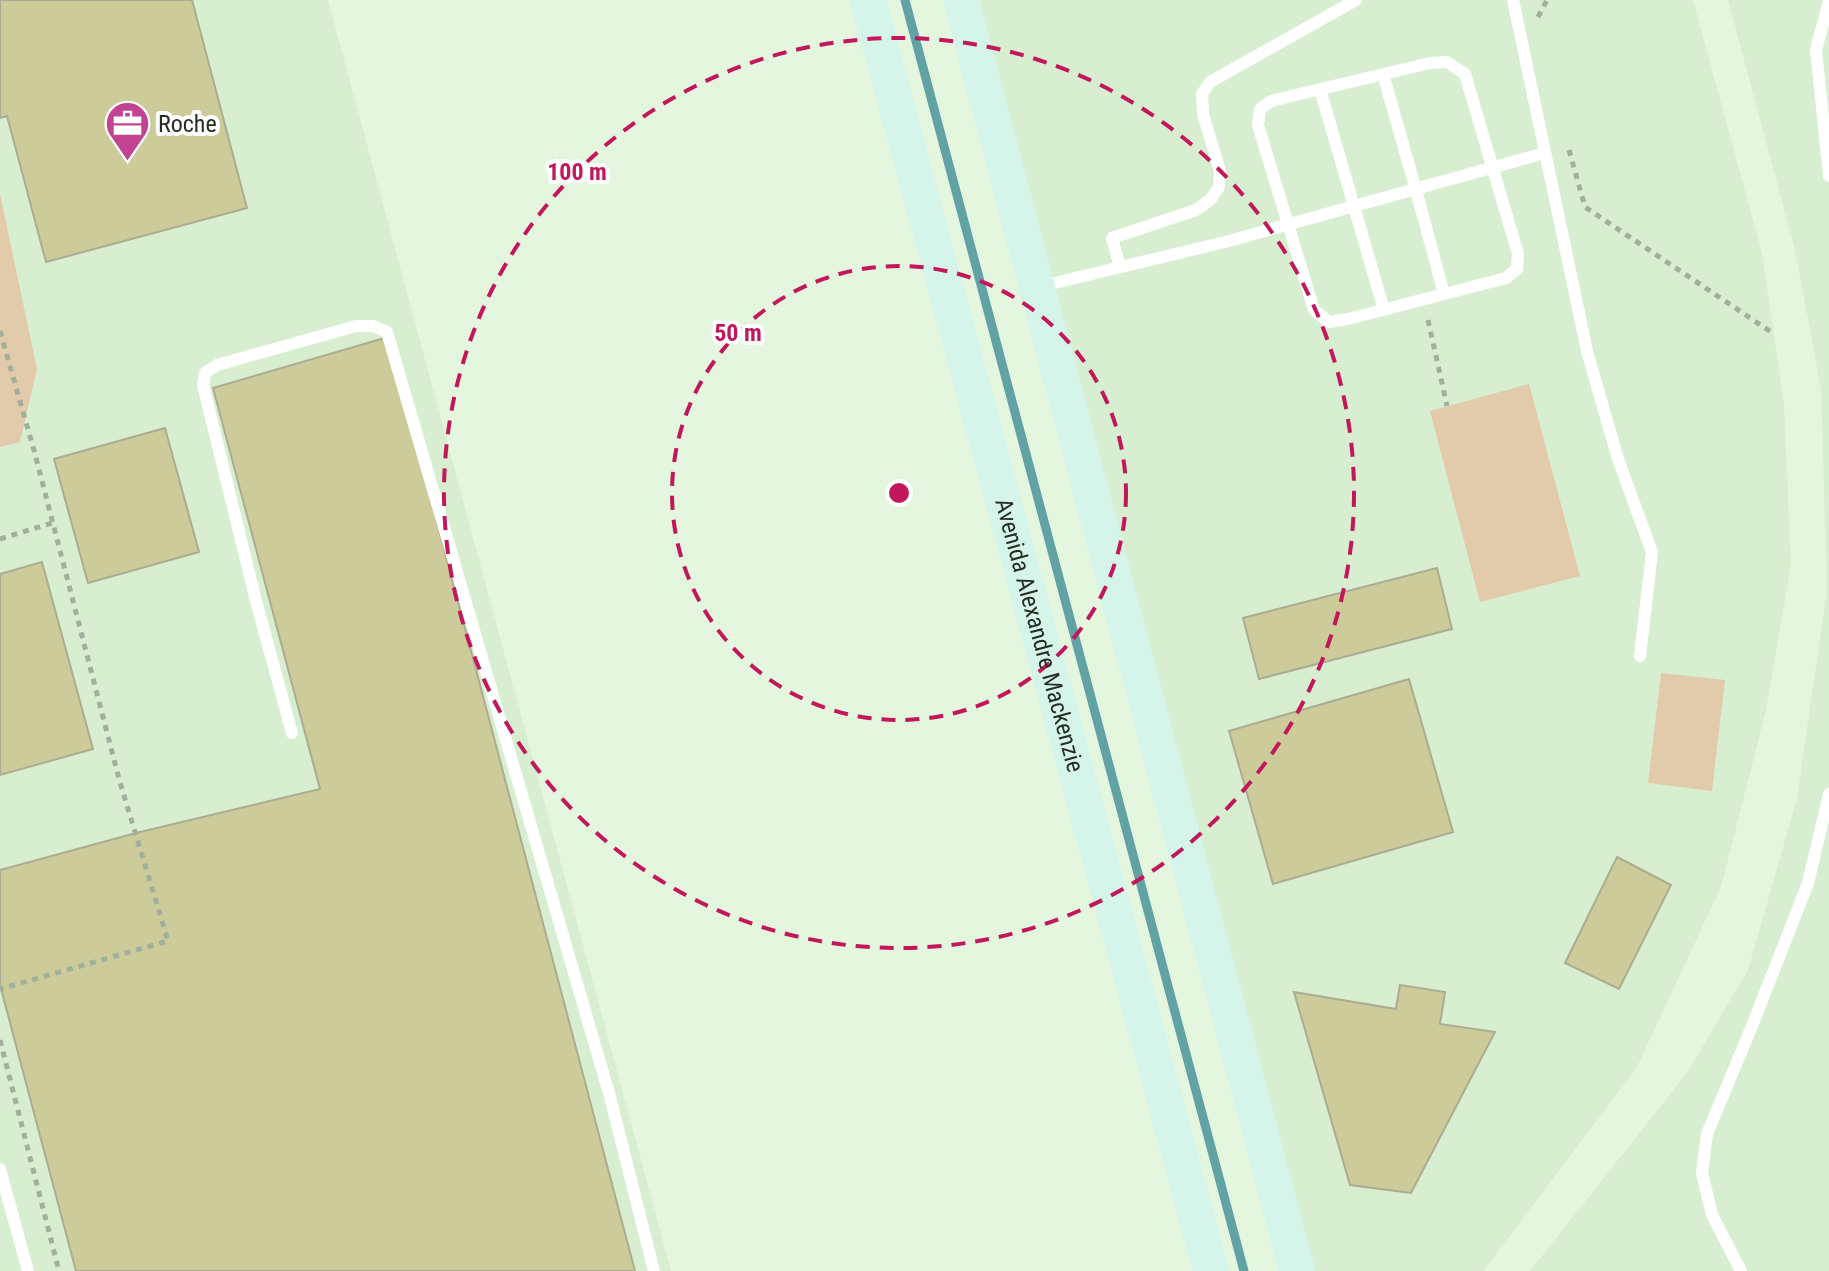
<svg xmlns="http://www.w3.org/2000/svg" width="1829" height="1271" viewBox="0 0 1829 1271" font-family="'Roboto Condensed',sans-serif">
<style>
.built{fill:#d8eed0}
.green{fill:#e2cbab}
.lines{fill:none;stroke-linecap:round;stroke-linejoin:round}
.stream{stroke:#61a2a4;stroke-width:9}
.building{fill:#cccb99;stroke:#acac92;stroke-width:2}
.path{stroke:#a1af9d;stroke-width:5;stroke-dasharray:6 6;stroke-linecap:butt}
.lane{stroke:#fff;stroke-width:12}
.secondary{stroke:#d6f5ea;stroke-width:36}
.ring{fill:none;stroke:#c2185b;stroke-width:4;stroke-dasharray:14 10}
.labels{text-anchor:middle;stroke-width:8;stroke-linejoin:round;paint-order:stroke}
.poi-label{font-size:24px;fill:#262d24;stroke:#fbfefa;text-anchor:start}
.street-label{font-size:24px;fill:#262d24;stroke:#fbfefa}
.centre{fill:#c2185b;stroke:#fbfefa;stroke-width:4}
.ring-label{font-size:24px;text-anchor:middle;font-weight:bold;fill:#c2185b;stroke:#fbfefa;stroke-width:8;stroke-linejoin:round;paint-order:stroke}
</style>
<rect width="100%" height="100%" fill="#e5f6df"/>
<g class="built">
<polygon points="0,0 328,0 671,1271 0,1271"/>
<polygon points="975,0 1693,0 1762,253 1784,405 1791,566 1765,714 1721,887 1636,1069 1483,1271 1313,1271"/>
<polygon points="1728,0 1829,0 1829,1271 1530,1271 1687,1073 1748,970 1797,798 1827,590 1821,389 1795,250"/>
</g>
<g class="green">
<polygon points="0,194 37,369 20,442 0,447"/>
<polygon points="1529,384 1580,576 1480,602 1430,411"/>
<polygon points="1661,673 1725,680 1712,791 1648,783"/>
</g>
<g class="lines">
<polyline class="stream" points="905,0 1244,1271"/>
</g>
<g class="building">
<polygon points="0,0 192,0 247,208 46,262 7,116 0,118"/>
<polygon points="388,337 635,1271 76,1271 0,985 0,870 136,833 320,789 213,388"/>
<polygon points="165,428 199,552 88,583 54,459"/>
<polygon points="42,562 93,749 0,775 0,574"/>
<polygon points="1437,568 1452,629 1259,679 1243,618"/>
<polygon points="1409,679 1453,832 1273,884 1229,731"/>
<polygon points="1617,857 1671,885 1619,989 1565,963"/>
<polygon points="1400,985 1445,992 1440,1024 1495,1032 1411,1193 1350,1185 1294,992 1396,1009"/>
</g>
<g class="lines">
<g class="path">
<polyline points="1538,17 1547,0"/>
<polyline points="1569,150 1585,207 1774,334"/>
<polyline points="1428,320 1447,406"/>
<polyline points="0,331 35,454 119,779 168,941 0,989"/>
<polyline points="0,539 52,523"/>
<polyline points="0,1040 59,1271"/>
</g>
<g class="lane">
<polyline points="1513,0 1587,351 1618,459 1652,552 1640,656"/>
<polyline points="1829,1 1816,50 1829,176"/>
<polygon points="1447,62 1465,74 1518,254 1517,269 1506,278 1348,319 1329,322 1314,310 1258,125 1260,109 1271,101 1430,63"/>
<polyline points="1383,74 1416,190 1444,294"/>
<polyline points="1320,89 1384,310"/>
<polyline points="1120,267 1112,238 1196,210 1210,200 1219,187 1220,171 1203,114 1202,94 1210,82 1356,0"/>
<polyline points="1042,286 1225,242 1545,153"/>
<polyline points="292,733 255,597 203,385 205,373 217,365 356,326 373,326 387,332 609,1093 654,1271"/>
<polyline points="0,1169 28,1271"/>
<polyline points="1741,1271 1712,1215 1702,1173 1707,1134 1752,1026 1808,883 1829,794"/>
</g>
<g class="secondary">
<path id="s1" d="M868,0L1211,1271"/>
<polyline points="961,0 1297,1271"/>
</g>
</g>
<g class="ring">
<circle cx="899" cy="493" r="227"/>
<circle cx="899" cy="493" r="455"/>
</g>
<defs>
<symbol id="office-pin" viewBox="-11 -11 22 30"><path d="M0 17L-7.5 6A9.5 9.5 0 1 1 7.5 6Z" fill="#c14391" stroke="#fbfefa"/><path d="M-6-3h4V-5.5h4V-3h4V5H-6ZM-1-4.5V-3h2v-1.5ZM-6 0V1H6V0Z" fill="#fff"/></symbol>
</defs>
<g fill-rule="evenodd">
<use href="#office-pin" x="102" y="98" width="51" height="69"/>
</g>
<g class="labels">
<g class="poi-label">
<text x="158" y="132">Roche</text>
</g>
<g class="street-label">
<text dy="8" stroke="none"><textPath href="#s1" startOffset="658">Avenida Alexandre Mackenzie</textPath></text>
</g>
</g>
<circle cx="899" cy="493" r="12" class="centre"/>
<g class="ring-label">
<text x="577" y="180">100 m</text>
<text x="738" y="341">50 m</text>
</g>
</svg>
